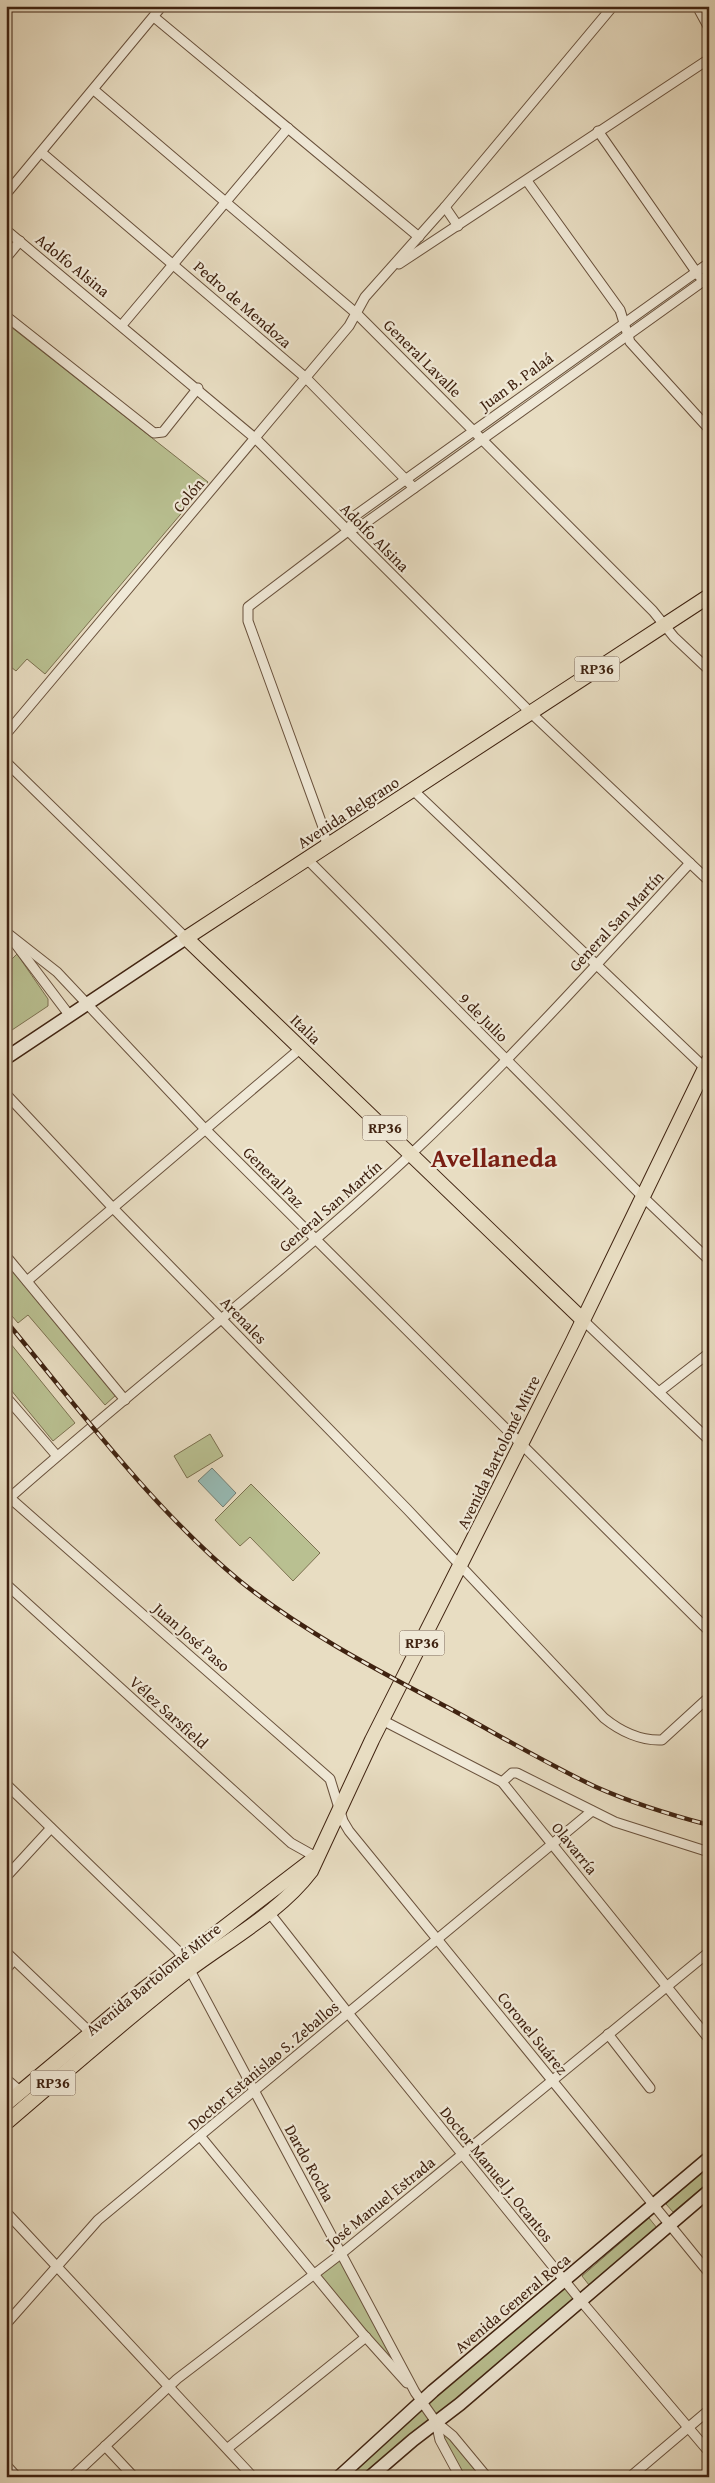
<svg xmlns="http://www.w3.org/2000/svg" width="715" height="2483" viewBox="0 0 715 2483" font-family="'Gentium Book Plus',serif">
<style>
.green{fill:#b9c091;stroke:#7c7150}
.water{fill:#97bbb5;stroke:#747e73}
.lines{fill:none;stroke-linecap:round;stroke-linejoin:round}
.street-casing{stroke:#69513c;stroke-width:11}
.secondary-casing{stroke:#3f2210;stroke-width:15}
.primary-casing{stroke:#3f2210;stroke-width:16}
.street{stroke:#f0e9d7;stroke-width:9}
.secondary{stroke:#f0e9d7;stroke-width:12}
.primary{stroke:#e8ddc2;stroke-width:14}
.rail-casing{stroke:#3f2210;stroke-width:4.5}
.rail{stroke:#f0e9d7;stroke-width:2.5;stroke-dasharray:8;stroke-linecap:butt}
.labels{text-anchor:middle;stroke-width:4.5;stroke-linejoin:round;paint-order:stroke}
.shield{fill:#f0e9d7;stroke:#745e4c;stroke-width:1}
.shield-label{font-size:15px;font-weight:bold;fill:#3f2210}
.street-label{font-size:16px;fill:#3f2210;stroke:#f0e9d7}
.town-label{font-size:26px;font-weight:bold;fill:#7a1f14;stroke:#f0e9d7}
</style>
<rect width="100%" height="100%" fill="#e8ddc2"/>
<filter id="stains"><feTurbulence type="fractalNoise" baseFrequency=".004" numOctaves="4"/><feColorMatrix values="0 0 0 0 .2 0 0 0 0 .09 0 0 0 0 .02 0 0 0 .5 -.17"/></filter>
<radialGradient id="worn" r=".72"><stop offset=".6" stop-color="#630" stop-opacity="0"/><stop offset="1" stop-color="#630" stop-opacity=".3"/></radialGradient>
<g class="green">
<polygon points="6,323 208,482 45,674 27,659 16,671 6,663"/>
<polygon points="17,954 48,999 48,1006 6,1034 6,965"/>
<polygon points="6,1261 116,1395 105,1405 28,1315 18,1323 6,1309"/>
<polygon points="6,1338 75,1423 53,1441 6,1384"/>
<polygon points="210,1434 223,1456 187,1478 174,1456"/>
<polygon points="251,1484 320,1553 293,1581 250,1537 240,1546 215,1520"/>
<polygon points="709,2166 709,2182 673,2212 666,2204"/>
<polygon points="649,2218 657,2228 589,2285 582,2276"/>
<polygon points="342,2253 415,2392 314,2274"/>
<polygon points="564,2281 581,2301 437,2422 487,2477 460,2477 436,2423 370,2477 339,2477"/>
</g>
<polygon class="water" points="212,1468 236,1493 223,1507 198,1481"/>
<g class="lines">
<defs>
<g id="street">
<polyline points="697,6 709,28"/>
<polyline points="154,17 419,237"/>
<polyline points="94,90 357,314 653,611 674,637 709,670"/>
<polyline points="598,131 699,276"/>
<polyline points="42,153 306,378 414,488"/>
<polyline points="527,181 620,310 630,342 709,429"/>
<polyline points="6,194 162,6"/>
<polyline points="445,207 458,226"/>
<polyline points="6,230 256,439 531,713 709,881"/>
<polyline points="6,258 20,241"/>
<polyline points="399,264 709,59"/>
<polyline points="6,316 154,433 163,432 198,388"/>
<polyline points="122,325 288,128"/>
<polyline points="348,531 356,515 709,263"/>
<polyline points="6,734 349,326 365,297 445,207 613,6"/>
<polyline points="6,762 186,938"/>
<polyline points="413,790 705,1068"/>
<polyline points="327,846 323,827 248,621 248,607 348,531 364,524 709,277"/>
<polyline points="307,859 642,1196 709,1260"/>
<polyline points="6,932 57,972 204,1128 709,1631"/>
<polyline points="14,942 70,1016"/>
<path d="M6,1094L113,1208L407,1509L604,1718C620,1731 641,1741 662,1740L709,1697"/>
<polyline points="6,1256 125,1400"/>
<polyline points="27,1281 301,1048"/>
<polyline points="583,1320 709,1440"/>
<polyline points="659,1392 709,1353"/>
<polyline points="6,1397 57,1456"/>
<polyline points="10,1498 330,1779 343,1821 349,1831 709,2273"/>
<path d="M6,1501C139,1383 280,1276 410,1155C508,1063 599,962 690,863"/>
<polyline points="6,1584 291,1843 316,1857"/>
<polyline points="382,1720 502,1782 709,2039"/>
<polyline points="502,1782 512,1773 517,1773 615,1822 709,1852"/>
<polyline points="6,1784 177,1950 184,1959 415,2392 436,2422 440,2440 460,2477"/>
<polyline points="6,1877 51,1828"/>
<polyline points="268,1911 348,2013 581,2301 709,2452"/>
<polyline points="6,1952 94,2036"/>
<polyline points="6,1969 14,1960"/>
<polyline points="608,2034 650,2088"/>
<polyline points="6,2079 21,2092"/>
<polyline points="201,2137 363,2334 407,2383"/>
<polyline points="6,2212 253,2477"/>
<polyline points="6,2324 98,2220 592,1811"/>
<polyline points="436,2422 453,2436 487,2477"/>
<polyline points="105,2446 134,2477"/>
<polyline points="228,2448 366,2337"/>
<polyline points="6,2465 17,2477"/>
<polyline points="72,2477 177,2379 342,2253 709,1952"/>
<polyline points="630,2477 709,2410"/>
</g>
<g id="secondary">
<polyline points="6,1058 186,938"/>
<polyline points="339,2477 433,2391 709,2158"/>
<polyline points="370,2477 413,2440 460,2404 709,2191"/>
</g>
<g id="primary">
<polyline points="583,1320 186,938 709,596"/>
<polyline points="6,2104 145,1988 316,1857"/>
<path d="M6,2123C67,2071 127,2018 190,1969C230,1939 280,1912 311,1871L372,1740L572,1343L709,1060"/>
</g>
</defs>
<use href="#street" class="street-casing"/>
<use href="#secondary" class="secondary-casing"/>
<use href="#primary" class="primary-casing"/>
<use href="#street" class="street"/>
<use href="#secondary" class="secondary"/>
<use href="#primary" class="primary"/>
<defs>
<path id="rail" d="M6,1321C78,1408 153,1509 240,1581C302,1631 377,1670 447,1707C497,1734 545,1763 596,1787C632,1803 671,1815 709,1825"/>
</defs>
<use href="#rail" class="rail-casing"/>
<use href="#rail" class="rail"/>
</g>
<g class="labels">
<g class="shield">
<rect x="574.5" y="656.5" width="45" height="25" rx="4"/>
<rect x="362.5" y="1115.5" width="45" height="25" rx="4"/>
<rect x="399.5" y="1630.5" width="45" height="25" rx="4"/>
<rect x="30.5" y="2070.5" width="45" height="25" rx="4"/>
</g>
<g class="shield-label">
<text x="597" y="674">RP36</text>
<text x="385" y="1133">RP36</text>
<text x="422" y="1648">RP36</text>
<text x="53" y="2088">RP36</text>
</g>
<g class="street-label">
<text transform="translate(73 265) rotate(39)" y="6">Adolfo Alsina</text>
<text transform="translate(243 304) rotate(41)" y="6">Pedro de Mendoza</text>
<text transform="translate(423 358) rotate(45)" y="6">General Lavalle</text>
<text transform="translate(516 381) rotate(-36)" y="6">Juan B. Palaá</text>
<text transform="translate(188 495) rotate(-50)" y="6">Colón</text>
<text transform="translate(375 537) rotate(45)" y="6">Adolfo Alsina</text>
<text transform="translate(348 812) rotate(-33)" y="6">Avenida Belgrano</text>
<text transform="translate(616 921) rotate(-47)" y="6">General San Martín</text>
<text transform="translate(484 1017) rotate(45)" y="6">9 de Julio</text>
<text transform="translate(306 1029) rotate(44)" y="6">Italia</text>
<text transform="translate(274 1177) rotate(45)" y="6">General Paz</text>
<text transform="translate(330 1206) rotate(-41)" y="6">General San Martín</text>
<text transform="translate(244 1320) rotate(46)" y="6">Arenales</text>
<text transform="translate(498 1452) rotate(-64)" y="6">Avenida Bartolomé Mitre</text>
<text transform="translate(192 1637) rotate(41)" y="6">Juan José Paso</text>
<text transform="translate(169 1712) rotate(42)" y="6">Vélez Sarsfield</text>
<text transform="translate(575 1848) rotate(51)" y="6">Olavarría</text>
<text transform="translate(153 1979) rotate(-39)" y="6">Avenida Bartolomé Mitre</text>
<text transform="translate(533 2033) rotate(51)" y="6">Coronel Suárez</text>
<text transform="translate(263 2065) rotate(-40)" y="6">Doctor Estanislao S. Zeballos</text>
<text transform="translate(310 2163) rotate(61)" y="6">Dardo Rocha</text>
<text transform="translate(497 2174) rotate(51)" y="6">Doctor Manuel J. Ocantos</text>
<text transform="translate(380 2202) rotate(-39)" y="6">José Manuel Estrada</text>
<text transform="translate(512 2303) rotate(-40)" y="6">Avenida General Roca</text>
</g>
<g class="town-label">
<text x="494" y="1167">Avellaneda</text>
</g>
</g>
<rect width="715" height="2483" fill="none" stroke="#e8ddc2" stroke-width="25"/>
<rect x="8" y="8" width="700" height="2468" fill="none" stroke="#3f2210" stroke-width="2.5"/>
<rect x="12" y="12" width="690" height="2458" fill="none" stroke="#3f2210"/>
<rect width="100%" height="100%" filter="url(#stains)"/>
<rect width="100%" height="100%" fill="url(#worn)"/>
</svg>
